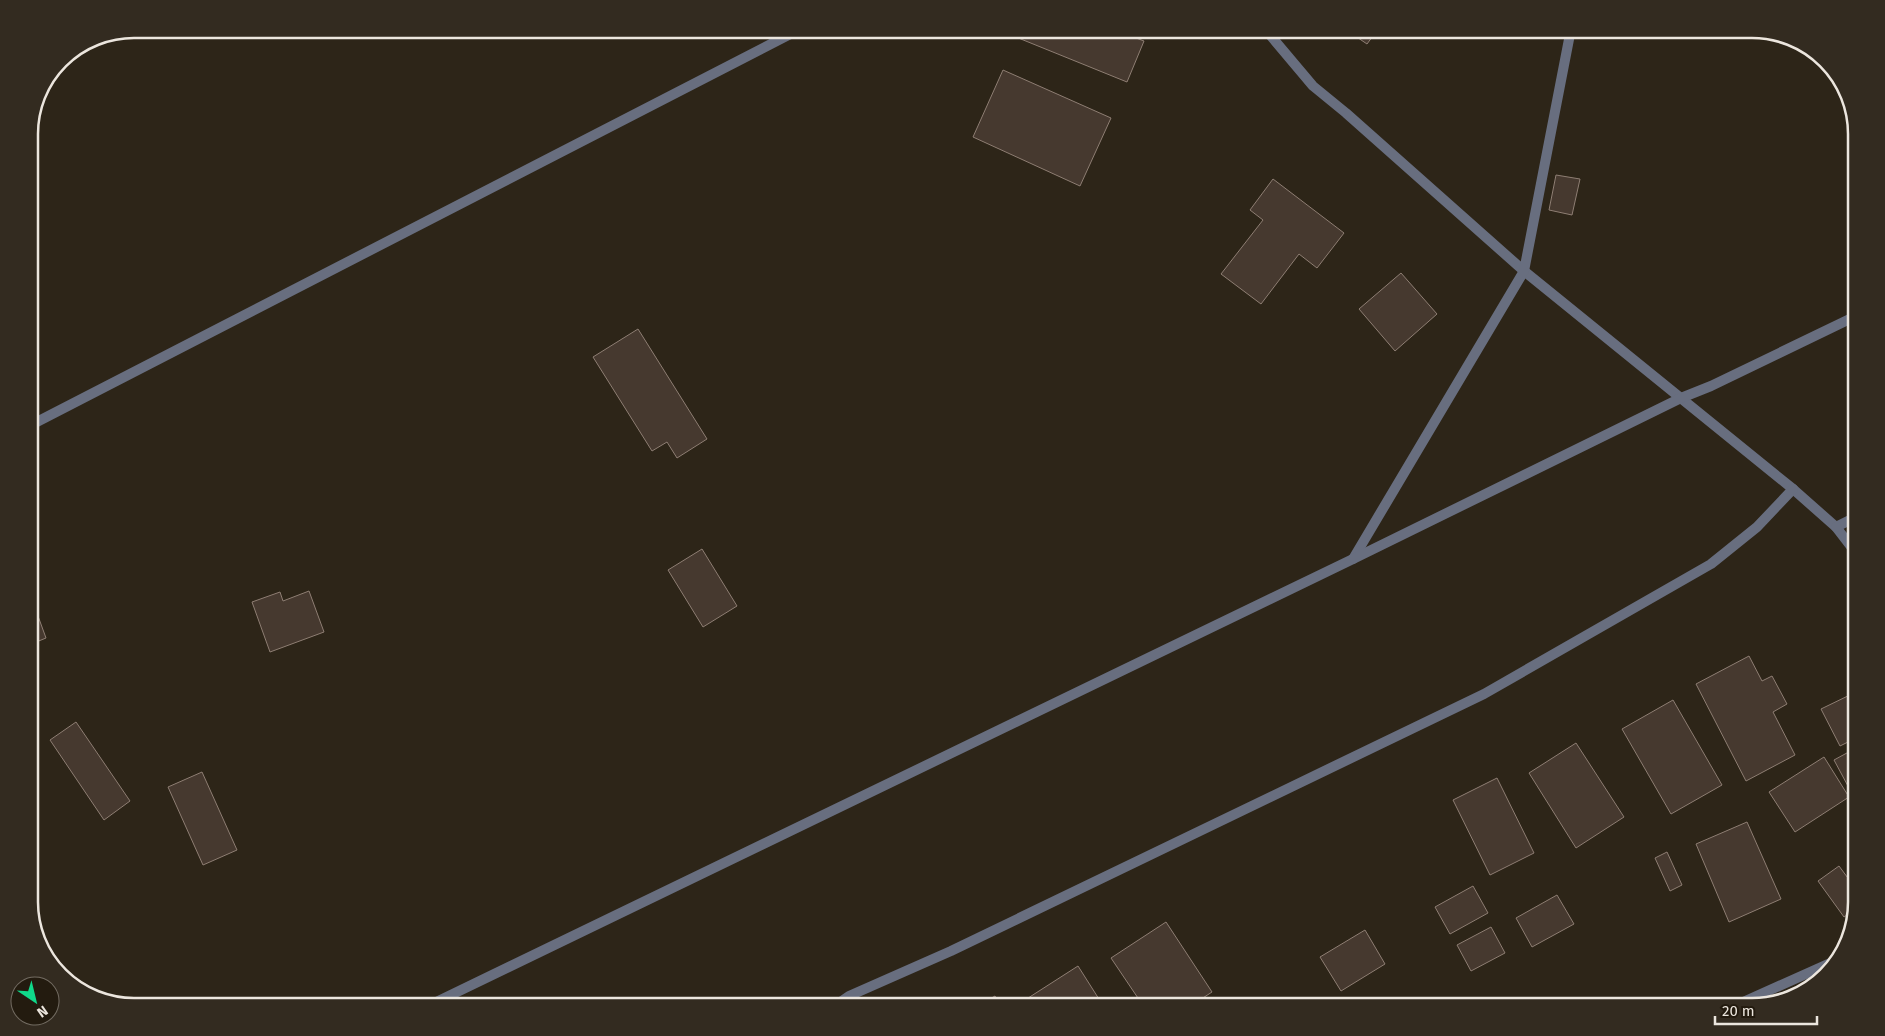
<svg xmlns="http://www.w3.org/2000/svg" width="1885" height="1036" viewBox="0 0 1885 1036" font-family="'Fira Sans',sans-serif">
<style>
.building{fill:#46392f;stroke:#8e7e73}
.lines{fill:none;stroke-linecap:round;stroke-linejoin:round}
.street{stroke:#686e7f;stroke-width:10}
.rim{fill:none;stroke:#ece6de;stroke-width:2.5}
</style>
<rect width="100%" height="100%" fill="#2d2518"/>
<g class="building">
<polygon points="1002,29 1112,29 1144,41 1127,82 1001,31"/>
<polygon points="1345,29 1378,29 1367,44"/>
<polygon points="1730,29 1751,29 1804,43 1810,48"/>
<polygon points="1003,70 1111,118 1080,186 973,137"/>
<polygon points="1556,175 1580,179 1572,215 1549,210"/>
<polygon points="1273,179 1344,233 1317,268 1299,254 1261,304 1221,274 1263,220 1250,210"/>
<polygon points="1401,273 1437,314 1395,351 1359,309"/>
<polygon points="638,329 707,439 677,458 667,442 652,451 593,357"/>
<polygon points="702,549 737,606 703,627 668,570"/>
<polygon points="309,591 324,632 270,652 252,602 280,592 283,601"/>
<polygon points="38,616 46,638 29,645 29,620"/>
<polygon points="1749,656 1762,681 1772,676 1787,704 1773,712 1795,755 1746,781 1696,684"/>
<polygon points="1856,692 1856,738 1840,746 1821,709"/>
<polygon points="1673,700 1722,785 1671,814 1622,729"/>
<polygon points="76,722 130,801 104,820 50,740"/>
<polygon points="1576,743 1624,817 1576,848 1529,773"/>
<polygon points="1856,748 1856,801 1834,760"/>
<polygon points="1824,757 1849,797 1795,832 1769,792"/>
<polygon points="202,772 237,850 203,865 168,787"/>
<polygon points="1497,778 1534,853 1490,875 1453,800"/>
<polygon points="1747,822 1781,899 1729,922 1696,844"/>
<polygon points="1667,852 1682,885 1670,891 1655,858"/>
<polygon points="1839,866 1856,889 1854,910 1844,917 1818,881"/>
<polygon points="1473,886 1488,913 1450,934 1435,907"/>
<polygon points="1557,895 1574,924 1532,947 1516,918"/>
<polygon points="1166,922 1212,992 1189,1007 1144,1007 1111,958"/>
<polygon points="1491,927 1505,953 1471,971 1457,945"/>
<polygon points="1365,930 1385,964 1341,991 1320,957"/>
<polygon points="1078,966 1104,1007 1030,1007 1025,1000"/>
<polygon points="995,996 1001,1007 978,1007 977,1006"/>
</g>
<g class="lines">
<g class="street">
<polyline points="1265,29 1313,86 1346,113 1524,271 1793,489 1836,527 1856,553"/>
<polyline points="29,426 800,29"/>
<polyline points="1836,527 1856,517"/>
<polyline points="1353,559 1524,271 1571,29"/>
<polyline points="426,1007 1353,559 1681,398 1711,386 1856,316"/>
<polyline points="833,1007 849,996 951,951 1484,694 1711,564 1757,527 1793,489"/>
<polyline points="1732,1007 1837,960"/>
</g>
</g>
<path d="M0 0H1885V1036H0ZM134 38H1752A96 96 0 0 1 1848 134V902A96 96 0 0 1 1752 998H134A96 96 0 0 1 38 902V134A96 96 0 0 1 134 38Z" fill="#332b20" fill-rule="evenodd"/>
<path class="rim" d="M134 38H1752A96 96 0 0 1 1848 134V902A96 96 0 0 1 1752 998H134A96 96 0 0 1 38 902V134A96 96 0 0 1 134 38Z"/>
<g transform="translate(35 1001) rotate(145)"><circle r="24" fill="#231b0f" stroke="#736c62"/>
<path d="M0-4L9 19L0 12L-9 19Z" fill="#10d98a"/>
<text y="-8" font-size="14" font-weight="bold" text-anchor="middle" fill="#ece6de">N</text>
</g>
<path d="M1715 1016v8h102v-8" fill="none" stroke="#ece6de" stroke-width="2.5"/>
<text x="1722" y="1016" font-size="15" fill="#ece6de" stroke="#231b0f" stroke-width="4" paint-order="stroke">20 m</text>
</svg>
